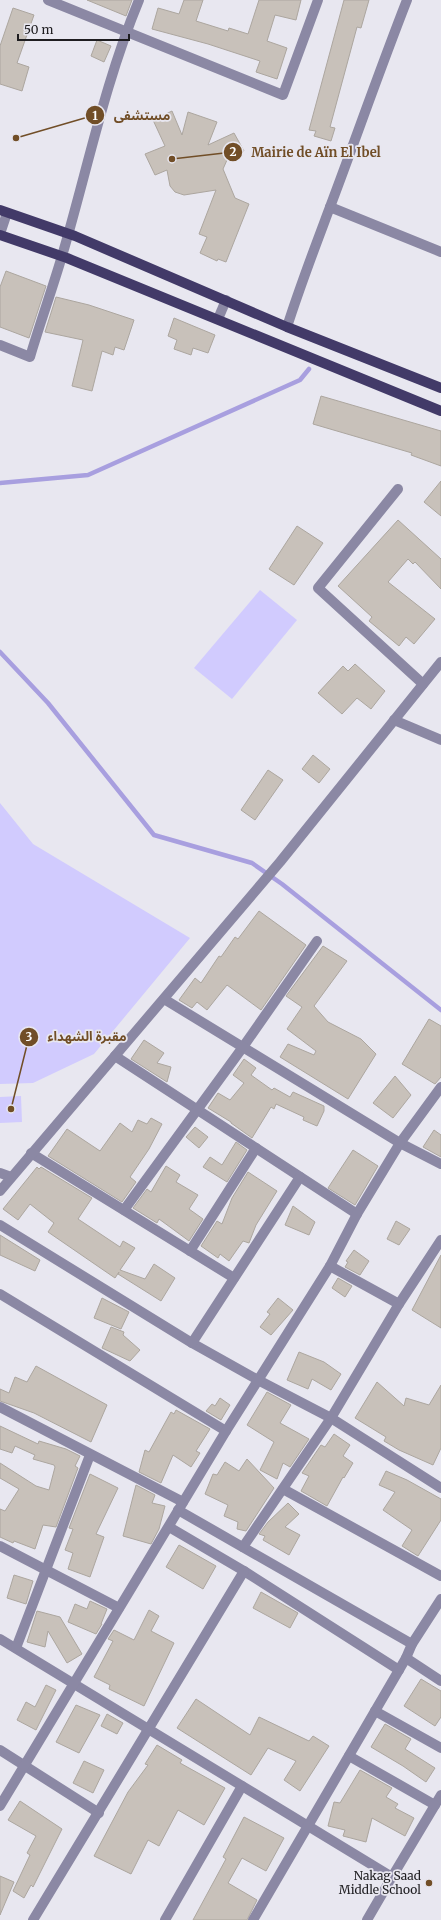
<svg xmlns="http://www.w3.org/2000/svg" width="441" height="1920" viewBox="0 0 441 1920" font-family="Merriweather,'Noto Sans Arabic',serif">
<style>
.green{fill:#d1cbfe}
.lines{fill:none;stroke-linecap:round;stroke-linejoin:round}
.stream{stroke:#a89fdf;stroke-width:4.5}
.building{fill:#c8c1ba;stroke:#aca69f}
.minor{stroke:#8b88a4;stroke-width:10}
.major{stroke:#423a68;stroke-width:10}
.poi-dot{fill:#714e27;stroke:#e8e7f0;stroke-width:1.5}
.labels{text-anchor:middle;stroke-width:3.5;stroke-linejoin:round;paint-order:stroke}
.poi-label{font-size:12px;fill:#1e1d20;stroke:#e8e7f0;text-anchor:end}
.leader{fill:none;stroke:#714e27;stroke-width:1.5}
.callout-dot{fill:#714e27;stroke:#e8e7f0;stroke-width:1.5}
.mark-label{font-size:12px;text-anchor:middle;font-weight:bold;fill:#fff}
.callout-label{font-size:13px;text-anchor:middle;font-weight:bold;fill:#714e27;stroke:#e8e7f0;stroke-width:3.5;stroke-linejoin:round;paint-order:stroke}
</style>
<rect width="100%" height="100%" fill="#e8e7f0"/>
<g class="green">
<polygon points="260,590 297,620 232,699 194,668"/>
<polygon points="0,803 33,844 190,938 94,1054 33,1083 0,1084"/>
<polygon points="21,1096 22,1122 0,1123 0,1097"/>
</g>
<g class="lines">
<g class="stream">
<polyline points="0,483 88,475 300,380 309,369"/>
<polyline points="0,652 48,703 154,835 252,863 282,884 441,1010"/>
</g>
</g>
<g class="building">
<polygon points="87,0 132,0 126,16"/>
<polygon points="184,0 203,0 196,21 228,31 229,28 248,34 259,0 301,0 296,20 275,15 267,41 287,48 277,79 256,72 260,61 208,44 152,29 158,8 179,14"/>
<polygon points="344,0 369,0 361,28 357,27 330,127 335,128 331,141 314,136 316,131 309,130"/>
<polygon points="13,8 34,15 17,63 29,67 22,91 0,84 0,46"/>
<polygon points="97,40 111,46 104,62 91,56"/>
<polygon points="172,111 182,135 188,112 217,122 208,145 234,133 244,151 227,160 223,169 235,198 249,204 226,262 218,259 217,261 200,253 207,237 199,234 216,190 184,195 175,192 170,186 167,170 155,175 145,154 165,146 153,120"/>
<polygon points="6,271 46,286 29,338 0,327 0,287"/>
<polygon points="56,297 89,305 134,320 124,350 115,347 113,355 102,351 92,391 72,386 83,340 45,332"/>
<polygon points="174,318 215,335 208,353 193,348 191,355 174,349 177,340 168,336"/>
<polygon points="321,396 441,431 441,466 411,455 412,453 313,424"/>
<polygon points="441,481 441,516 424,502"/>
<polygon points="398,520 441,559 441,589 415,562 413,564 408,559 388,582 435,619 414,644 406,637 399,646 369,621 372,617 338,586"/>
<polygon points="297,526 323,543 294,585 269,569"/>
<polygon points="355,664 385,691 371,709 357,698 342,714 318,693 343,666 348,671"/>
<polygon points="313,755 330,769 319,783 302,769"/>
<polygon points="268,770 283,780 255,820 241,810"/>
<polygon points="259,911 306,945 261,1010 227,985 207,1010 197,1002 192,1008 179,1000 195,978 201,983 219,956 221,957 235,937 238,939"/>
<polygon points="323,946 347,961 314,1006 328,1022 361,1039 376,1054 348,1099 280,1057 288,1044 314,1055 316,1051 287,1029 302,1007 286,996"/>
<polygon points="429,1019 441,1026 441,1077 435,1084 402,1064"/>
<polygon points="144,1040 164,1053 157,1063 171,1067 167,1082 131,1059"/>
<polygon points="244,1059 256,1068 251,1075 272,1090 274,1088 290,1097 293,1092 324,1106 324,1111 317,1126 303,1120 304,1117 276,1104 274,1109 271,1107 252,1138 231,1123 231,1122 208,1108 218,1093 230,1100 244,1083 233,1075"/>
<polygon points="395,1076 411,1095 393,1118 373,1103"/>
<polygon points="151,1118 162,1124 149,1149 130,1177 136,1182 122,1202 48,1156 67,1129 100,1151 120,1123 132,1132 138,1120 147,1124"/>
<polygon points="195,1127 208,1137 199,1148 186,1137"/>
<polygon points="434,1130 441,1135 441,1157 423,1147"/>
<polygon points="236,1142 247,1150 227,1182 203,1167 210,1157 222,1165"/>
<polygon points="353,1150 378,1166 355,1205 328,1188"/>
<polygon points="166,1166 180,1175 176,1182 198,1195 189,1209 203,1219 189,1241 159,1219 157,1223 133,1208 147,1189 151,1192"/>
<polygon points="37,1167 39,1169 41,1167 92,1198 78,1219 120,1247 123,1241 135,1248 120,1270 145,1279 154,1264 175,1278 161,1301 118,1274 119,1272 115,1278 48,1232 54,1223 30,1204 18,1220 3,1209"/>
<polygon points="248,1172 277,1191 256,1225 249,1243 243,1241 229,1261 220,1254 218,1258 201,1246 217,1221 222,1224 232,1198"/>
<polygon points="293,1206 315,1222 309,1235 285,1225"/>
<polygon points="396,1221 410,1229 399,1245 387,1239"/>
<polygon points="0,1235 40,1260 35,1271 0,1255"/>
<polygon points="354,1250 369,1261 360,1275 345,1267 348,1262 346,1261"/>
<polygon points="441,1255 441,1328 412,1310"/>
<polygon points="338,1278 352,1286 345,1297 332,1288"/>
<polygon points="102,1298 129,1312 121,1329 94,1318"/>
<polygon points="278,1298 293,1310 271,1335 260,1327 270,1314 267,1312"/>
<polygon points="111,1327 124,1332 123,1335 140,1350 130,1361 102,1348"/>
<polygon points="299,1352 324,1362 341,1374 331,1390 312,1379 308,1389 287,1380"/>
<polygon points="36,1366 107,1405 91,1442 34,1413 0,1401 0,1389 9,1393 15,1377 27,1382"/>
<polygon points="377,1382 404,1406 406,1398 429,1405 441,1385 441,1448 433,1465 399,1450 384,1441 386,1437 355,1418"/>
<polygon points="267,1392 291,1405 280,1423 309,1439 290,1467 283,1463 277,1479 260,1470 274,1442 247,1425"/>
<polygon points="220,1398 230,1405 221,1420 206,1411 212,1404 215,1406"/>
<polygon points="176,1410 210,1429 196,1451 200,1453 191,1467 173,1455 161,1483 139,1472 145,1450 149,1452 171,1412 174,1414"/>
<polygon points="0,1426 38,1444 39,1441 66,1449 80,1456 75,1466 78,1468 56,1527 43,1525 35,1549 14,1541 13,1543 0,1537 0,1509 5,1511 19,1489 0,1478 0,1463 36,1486 49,1490 55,1467 54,1465 33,1459 35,1455 15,1446 12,1453 0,1449"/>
<polygon points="334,1434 350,1445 343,1456 353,1463 344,1478 343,1477 327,1506 301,1491 309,1476 302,1473 321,1445 325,1447"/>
<polygon points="247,1459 274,1488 246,1531 237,1529 238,1522 224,1516 228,1505 205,1494 213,1474 217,1475 225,1462 239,1471"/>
<polygon points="386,1471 407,1480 441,1499 441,1520 418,1556 402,1546 412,1530 383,1510 395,1492 379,1485"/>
<polygon points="90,1474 118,1488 96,1534 104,1537 90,1577 68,1569 73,1553 65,1550 73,1529 69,1528"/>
<polygon points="136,1485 155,1495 152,1503 165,1506 159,1529 151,1544 123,1536"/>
<polygon points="288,1503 299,1514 285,1527 300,1535 289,1555 263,1540 265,1536 259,1534 268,1522"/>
<polygon points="179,1545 216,1566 203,1589 166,1567"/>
<polygon points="14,1575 33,1581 26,1604 7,1598"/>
<polygon points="261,1592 298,1613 290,1628 253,1608"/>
<polygon points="90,1601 107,1609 101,1624 102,1624 96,1634 68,1622 75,1604 87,1609"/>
<polygon points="149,1610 159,1616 151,1631 174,1643 144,1706 109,1689 110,1685 94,1677 113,1641 108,1639 114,1630 134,1640"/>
<polygon points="37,1611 60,1617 82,1654 67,1663 48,1631 45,1647 27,1642"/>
<polygon points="421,1679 441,1691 441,1717 435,1726 404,1706"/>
<polygon points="46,1685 56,1690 36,1730 17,1720 26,1702 35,1707"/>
<polygon points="196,1699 250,1735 259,1717 309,1741 313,1736 329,1746 300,1791 284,1780 296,1761 268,1748 251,1775 177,1728"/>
<polygon points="76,1705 100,1715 79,1753 56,1742"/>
<polygon points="107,1714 123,1723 117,1734 101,1726"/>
<polygon points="385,1724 411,1739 405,1749 435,1768 426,1782 403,1766 371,1747"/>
<polygon points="157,1745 182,1760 180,1763 225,1788 204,1825 178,1810 159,1846 148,1840 131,1874 94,1856 128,1792 148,1765 145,1764"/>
<polygon points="84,1761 104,1770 93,1793 73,1783"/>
<polygon points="360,1770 392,1788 386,1797 398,1804 395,1808 414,1818 405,1836 372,1818 366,1842 343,1836 345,1830 328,1826 334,1802 340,1803"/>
<polygon points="20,1801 62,1829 33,1887 31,1885 24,1898 13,1891 30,1855 27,1853 36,1836 8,1820"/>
<polygon points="244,1817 284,1838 266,1871 242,1858 228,1883 257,1900 247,1920 193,1920 226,1859 223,1857"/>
<polygon points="0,1876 14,1882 0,1915"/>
</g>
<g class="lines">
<g class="minor">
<polyline points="48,0 283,95 318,0"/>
<polyline points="330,207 441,252"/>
<polyline points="0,234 7,213"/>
<polyline points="218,319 226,300"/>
<path d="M287,327C300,286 315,247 330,207C356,138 380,69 407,0"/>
<path d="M0,345L30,357C40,323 52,290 62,256C87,171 105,82 139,0"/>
<polyline points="398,489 318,588 423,684"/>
<polyline points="394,720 441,740"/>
<polyline points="115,1056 357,1214"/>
<polyline points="441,1087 400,1143 441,1164"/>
<polyline points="31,1153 234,1278"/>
<polyline points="0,1173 11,1177"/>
<polyline points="0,1191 280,862 441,662"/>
<polyline points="124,1210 243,1047 317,941"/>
<polyline points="0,1225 192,1343 258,1380 331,1418 441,1488"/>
<polyline points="190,1251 256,1148"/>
<polyline points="0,1294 226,1431"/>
<polyline points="399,1304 441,1240"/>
<polyline points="192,1343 300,1177"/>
<polyline points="0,1407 183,1502"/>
<polyline points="283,1489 441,1576"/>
<polyline points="178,1510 412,1644"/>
<polyline points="169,1527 244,1571 399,1670"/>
<polyline points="0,1546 119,1608"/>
<polyline points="243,1547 331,1418 399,1304 330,1266"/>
<polyline points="0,1639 392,1877 441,1795"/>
<polyline points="16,1648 90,1455"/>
<polyline points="406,1658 441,1681"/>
<polyline points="375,1711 441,1748"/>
<polyline points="0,1750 99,1813"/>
<polyline points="349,1756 435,1805"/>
<polyline points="0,1806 226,1431 330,1266 357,1214 400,1143 164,999"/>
<polyline points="33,1920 244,1571"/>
<polyline points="165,1920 242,1786"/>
<polyline points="253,1920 406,1658 412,1644 441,1599"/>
<polyline points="367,1920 392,1877"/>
</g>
<g class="major">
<polyline points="0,210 75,236 287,327 441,388"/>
<polyline points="0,235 67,258 441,411"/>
</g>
</g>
<circle class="poi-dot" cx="429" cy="1883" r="4"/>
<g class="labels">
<g class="poi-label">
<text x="421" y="1880">Nakag Saad<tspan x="421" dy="14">Middle School</tspan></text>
</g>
</g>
<path class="leader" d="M16 138L95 115M172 159L233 152M11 1109L29 1037"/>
<g class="callout-dot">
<circle cx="16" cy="138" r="4"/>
<circle cx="172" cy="159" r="4"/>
<circle cx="11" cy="1109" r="4"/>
<circle cx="95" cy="115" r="10"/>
<circle cx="233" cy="152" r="10"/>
<circle cx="29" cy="1037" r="10"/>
</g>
<g class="mark-label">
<text x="95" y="120">1</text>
<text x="233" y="156">2</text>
<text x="29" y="1041">3</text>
</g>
<g class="callout-label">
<text x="142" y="120">مستشفى</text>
<text x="316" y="157">Mairie de Aïn El Ibel</text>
<text x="87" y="1041">مقبرة الشهداء</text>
</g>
<path d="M18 34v6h111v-6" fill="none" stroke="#1e1d20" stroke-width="2"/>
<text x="24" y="34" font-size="12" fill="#1e1d20" stroke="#e8e7f0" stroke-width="3" paint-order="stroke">50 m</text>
</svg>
